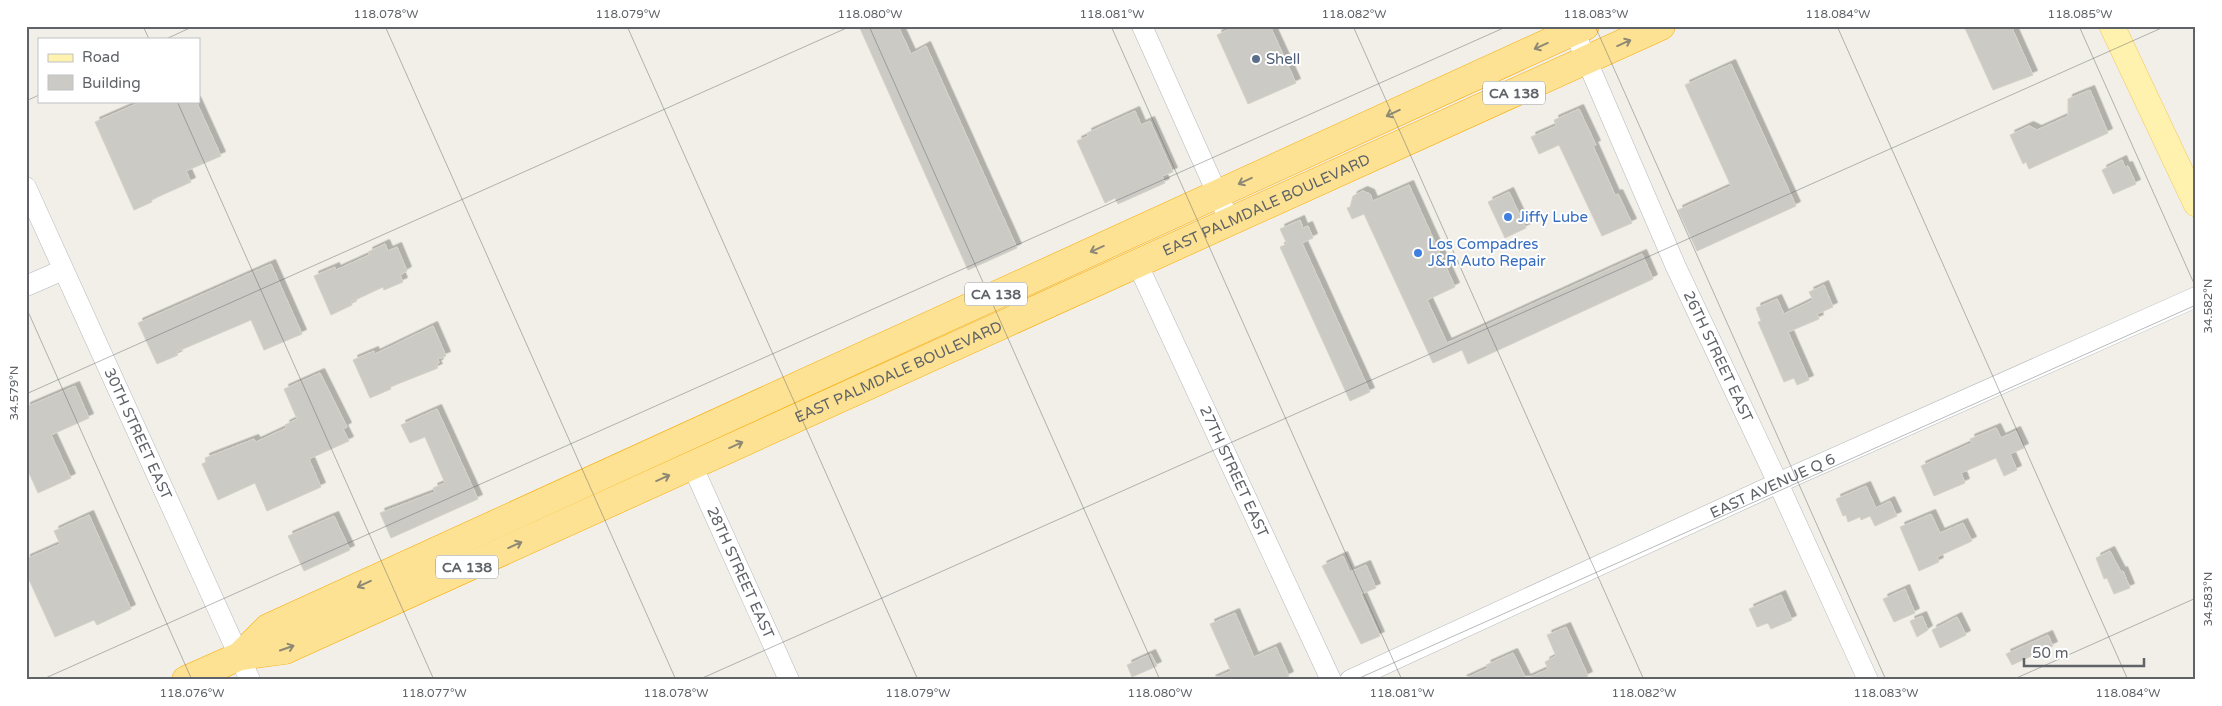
<svg xmlns="http://www.w3.org/2000/svg" width="2222" height="706" viewBox="0 0 2222 706" font-family="'Varela Round',sans-serif">
<style>
.building{fill:#cccac5;stroke:#d6d1c6;filter:url(#shadow)}
.lines{fill:none;stroke-linecap:round;stroke-linejoin:round}
.minor-casing{stroke:#b5b8bc;stroke-width:21}
.major-casing{stroke:#f2c960;stroke-width:26}
.highway-casing{stroke:#f9ab00;stroke-width:29}
.minor{stroke:#fff;stroke-width:20}
.major{stroke:#fff2af;stroke-width:25}
.highway{stroke:#fde293;stroke-width:28}
.oneway{stroke:#8e8975}
.ticks{fill:none;stroke:#5f6368;stroke-width:1;stroke-opacity:0.45}
.service-dot{fill:#5c6f8a;stroke:#fff;stroke-width:2}
.shop-dot{fill:#3f7fe0;stroke:#fff;stroke-width:2}
.labels{text-anchor:middle;stroke-width:4;stroke-linejoin:round;paint-order:stroke}
.shield{fill:#fff;stroke:#8f9295;stroke-width:1}
.shield-label{font-size:14px;font-weight:bold;fill:#5f6368}
.service-label{font-size:15px;fill:#4e5e75;stroke:#fff;text-anchor:start}
.street-label{font-size:15px;fill:#5f6368;stroke:#fff}
.shop-label{font-size:15px;fill:#366cbe;stroke:#fff;text-anchor:start}
.neatline{fill:none;stroke:#5f6368;stroke-width:2}
.ticks-label{font-size:12px;text-anchor:middle;fill:#5f6368}
</style>
<defs>
<filter id="shadow"><feDropShadow dx="4.5" dy="-4.5" stdDeviation="0" flood-color="#0004"/></filter>
</defs>
<rect width="100%" height="100%" fill="#f1efe8"/>
<g class="building">
<polygon points="859,26 898,26 911,54 926,46 1017,248 968,270"/>
<polygon points="1236,26 1270,26 1296,83 1248,104 1217,35"/>
<polygon points="1964,26 2011,26 2033,75 1993,90"/>
<polygon points="1731,64 1796,206 1697,251 1678,210 1731,186 1685,85"/>
<polygon points="2090,90 2108,133 2029,169 2026,162 2023,164 2010,135 2029,126 2037,130 2068,116 2068,99"/>
<polygon points="143,101 196,101 221,156 186,171 191,182 151,200 152,202 134,210 95,122"/>
<polygon points="1579,109 1596,145 1593,146 1615,195 1618,194 1632,223 1602,236 1559,145 1539,154 1531,137 1556,126 1554,120"/>
<polygon points="1135,111 1141,125 1150,121 1173,172 1162,176 1165,183 1118,204 1115,198 1105,203 1077,141 1088,136 1087,133"/>
<polygon points="2122,160 2125,167 2128,166 2136,184 2113,194 2102,170"/>
<polygon points="1409,185 1455,287 1427,300 1447,343 1642,254 1653,279 1468,364 1462,350 1433,363 1364,214 1352,219 1347,208 1350,207 1353,196 1363,191 1370,194 1373,201"/>
<polygon points="1509,192 1526,228 1505,238 1488,202"/>
<polygon points="1300,220 1303,228 1308,226 1313,238 1302,243 1370,392 1350,401 1280,247 1287,244 1280,229"/>
<polygon points="385,244 388,251 397,247 407,271 400,275 403,282 384,290 383,287 351,302 352,305 331,315 314,276 335,267 336,270 369,255 368,252"/>
<polygon points="271,264 302,334 264,350 251,320 176,352 178,355 157,364 138,323"/>
<polygon points="1824,285 1833,307 1817,314 1819,319 1788,332 1809,380 1797,385 1794,378 1784,382 1758,322 1761,321 1756,308 1777,299 1784,314 1813,300 1809,292"/>
<polygon points="433,326 446,356 438,359 439,363 436,365 438,368 390,387 391,389 370,398 353,360 374,351 375,354"/>
<polygon points="320,373 347,427 343,429 349,441 309,459 321,487 267,511 255,483 218,500 202,464 206,462 205,458 254,439 256,442 286,428 285,425 297,419 284,389"/>
<polygon points="75,386 89,418 51,435 71,478 38,493 26,466 26,407"/>
<polygon points="437,409 478,499 391,538 380,513 435,492 433,488 445,483 425,437 410,443 401,425"/>
<polygon points="1996,428 2001,438 2016,431 2024,448 2010,454 2017,470 2004,476 1996,458 1961,473 1965,483 1934,496 1921,466 1972,443 1970,439"/>
<polygon points="1866,486 1876,508 1890,501 1897,516 1875,526 1870,516 1861,520 1860,517 1848,522 1846,515 1843,516 1836,499"/>
<polygon points="1931,514 1940,533 1963,523 1972,541 1937,557 1939,562 1919,571 1900,527"/>
<polygon points="89,515 131,609 97,625 94,620 55,637 26,573 26,559 60,544 54,531"/>
<polygon points="334,516 350,550 304,571 288,536"/>
<polygon points="2110,551 2121,572 2123,571 2130,588 2114,594 2107,578 2104,579 2096,558"/>
<polygon points="1343,556 1350,572 1366,565 1376,588 1361,594 1380,636 1361,644 1322,566"/>
<polygon points="1905,589 1915,613 1894,622 1883,599"/>
<polygon points="1781,595 1792,620 1771,629 1768,623 1757,627 1749,609"/>
<polygon points="1235,613 1254,657 1276,647 1289,676 1280,680 1211,680 1231,671 1210,624"/>
<polygon points="1922,616 1928,630 1917,637 1910,621"/>
<polygon points="1957,617 1966,635 1940,648 1932,630"/>
<polygon points="1566,627 1588,676 1579,680 1462,680 1488,668 1486,665 1513,653 1526,679 1548,669 1545,662 1556,656 1547,635"/>
<polygon points="2048,635 2053,646 2012,665 2006,654"/>
<polygon points="1151,654 1157,666 1132,677 1127,665"/>
</g>
<g class="lines">
<defs>
<g id="minor">
<polyline points="1142,26 1230,222"/>
<path id="s1" d="M1574,31L1676,267L1778,483L1868,680"/>
<path id="s2" d="M26,187L250,680"/>
<path id="s3" d="M1137,263L1331,680"/>
<polyline points="26,286 63,270"/>
<path id="s4" d="M692,465L789,680"/>
<path id="s5" d="M1350,680L1778,483L2196,297"/>
</g>
<polyline id="major" points="2112,26 2196,204"/>
<g id="highway">
<polyline points="240,656 268,628 1585,26"/>
<path id="s6" d="M186,680L240,656L285,650L1661,26"/>
</g>
</defs>
<use href="#minor" class="minor-casing"/>
<use href="#major" class="major-casing"/>
<use href="#highway" class="highway-casing"/>
<use href="#minor" class="minor"/>
<use href="#major" class="major"/>
<use href="#highway" class="highway"/>
</g>
<defs><path id="oneway-shaft" d="M-6 0H5M1.5-3L5.5 0L1.5 3" fill="none" stroke-width="1.6" stroke-linecap="round" stroke-linejoin="round" transform="scale(1.25)"/></defs>
<g class="oneway">
<use href="#oneway-shaft" transform="translate(1624 43) rotate(-24)"/>
<use href="#oneway-shaft" transform="translate(1541 46) rotate(156)"/>
<use href="#oneway-shaft" transform="translate(1393 113) rotate(155)"/>
<use href="#oneway-shaft" transform="translate(1245 181) rotate(155)"/>
<use href="#oneway-shaft" transform="translate(1097 249) rotate(156)"/>
<use href="#oneway-shaft" transform="translate(736 445) rotate(-24)"/>
<use href="#oneway-shaft" transform="translate(663 478) rotate(-24)"/>
<use href="#oneway-shaft" transform="translate(515 545) rotate(-24)"/>
<use href="#oneway-shaft" transform="translate(364 584) rotate(155)"/>
<use href="#oneway-shaft" transform="translate(287 648) rotate(-19)"/>
</g>
<path class="ticks" d="M143,26L149,39M385,26L676,680M627,26L918,680M869,26L1160,680M1111,26L1402,680M1353,26L1644,680M1595,26L1886,680M1837,26L2128,680M2079,26L2196,288M166,39L194,26M26,101L39,95M177,101L434,680M26,307L192,680M26,394L851,26M41,680L1508,26M698,680L2166,26M1355,680L2196,305M2012,680L2196,598"/>
<circle class="service-dot" cx="1256" cy="59" r="5"/>
<g class="shop-dot">
<circle cx="1508" cy="217" r="5"/>
<circle cx="1418" cy="253" r="5"/>
</g>
<g class="labels">
<g class="shield">
<rect x="1483" y="81.5" width="62" height="23" rx="4"/>
<rect x="965" y="282.5" width="62" height="23" rx="4"/>
<rect x="436" y="555.5" width="62" height="23" rx="4"/>
</g>
<g class="shield-label">
<text x="1514" y="98">CA 138</text>
<text x="996" y="299">CA 138</text>
<text x="467" y="572">CA 138</text>
</g>
<g class="service-label">
<text x="1266" y="64">Shell</text>
</g>
<g class="street-label">
<text dy="5" stroke="none"><textPath href="#s6" startOffset="1182">EAST PALMDALE BOULEVARD</textPath></text>
<text dy="5" stroke="none"><textPath href="#s1" startOffset="356">26TH STREET EAST</textPath></text>
<text dy="5" stroke="none"><textPath href="#s6" startOffset="778">EAST PALMDALE BOULEVARD</textPath></text>
<text dy="5" stroke="none"><textPath href="#s2" startOffset="271">30TH STREET EAST</textPath></text>
<text dy="5" stroke="none"><textPath href="#s3" startOffset="230">27TH STREET EAST</textPath></text>
<text dy="5" stroke="none"><textPath href="#s5" startOffset="465">EAST AVENUE Q 6</textPath></text>
<text dy="5" stroke="none"><textPath href="#s4" startOffset="118">28TH STREET EAST</textPath></text>
</g>
<g class="shop-label">
<text x="1518" y="222">Jiffy Lube</text>
<text x="1428" y="249">Los Compadres<tspan x="1428" dy="17">J&amp;R Auto Repair</tspan></text>
</g>
</g>
<rect width="2222" height="706" fill="none" stroke="#ffffff" stroke-width="55"/>
<rect x="38" y="38" width="162" height="65" fill="#ffffff" stroke="#bfc1c3"/>
<rect x="48" y="54" width="25" height="8" fill="#fff2af" stroke="#bfc1c3"/>
<text x="82" y="62" font-size="15" fill="#5f6368">Road</text>
<rect x="48" y="75" width="25" height="15" fill="#cccac5" stroke="#bfc1c3"/>
<text x="82" y="88" font-size="15" fill="#5f6368">Building</text>
<path d="M2024 658v8h120v-8" fill="none" stroke="#5f6368" stroke-width="2.5"/>
<text x="2032" y="658" font-size="15" fill="#5f6368" stroke="#ffffff" stroke-width="4" paint-order="stroke">50 m</text>
<rect x="28" y="28" width="2166" height="650" class="neatline"/>
<g class="ticks-label">
<text x="386" y="18">118.078°W</text>
<text x="628" y="18">118.079°W</text>
<text x="870" y="18">118.080°W</text>
<text x="1112" y="18">118.081°W</text>
<text x="1354" y="18">118.082°W</text>
<text x="1596" y="18">118.083°W</text>
<text x="1838" y="18">118.084°W</text>
<text x="2080" y="18">118.085°W</text>
<text transform="translate(2208 306) rotate(-90)" y="4">34.582°N</text>
<text transform="translate(14 393) rotate(-90)" y="4">34.579°N</text>
<text transform="translate(2208 599) rotate(-90)" y="4">34.583°N</text>
<text x="192" y="697">118.076°W</text>
<text x="434" y="697">118.077°W</text>
<text x="676" y="697">118.078°W</text>
<text x="918" y="697">118.079°W</text>
<text x="1160" y="697">118.080°W</text>
<text x="1402" y="697">118.081°W</text>
<text x="1644" y="697">118.082°W</text>
<text x="1886" y="697">118.083°W</text>
<text x="2128" y="697">118.084°W</text>
</g>
</svg>
